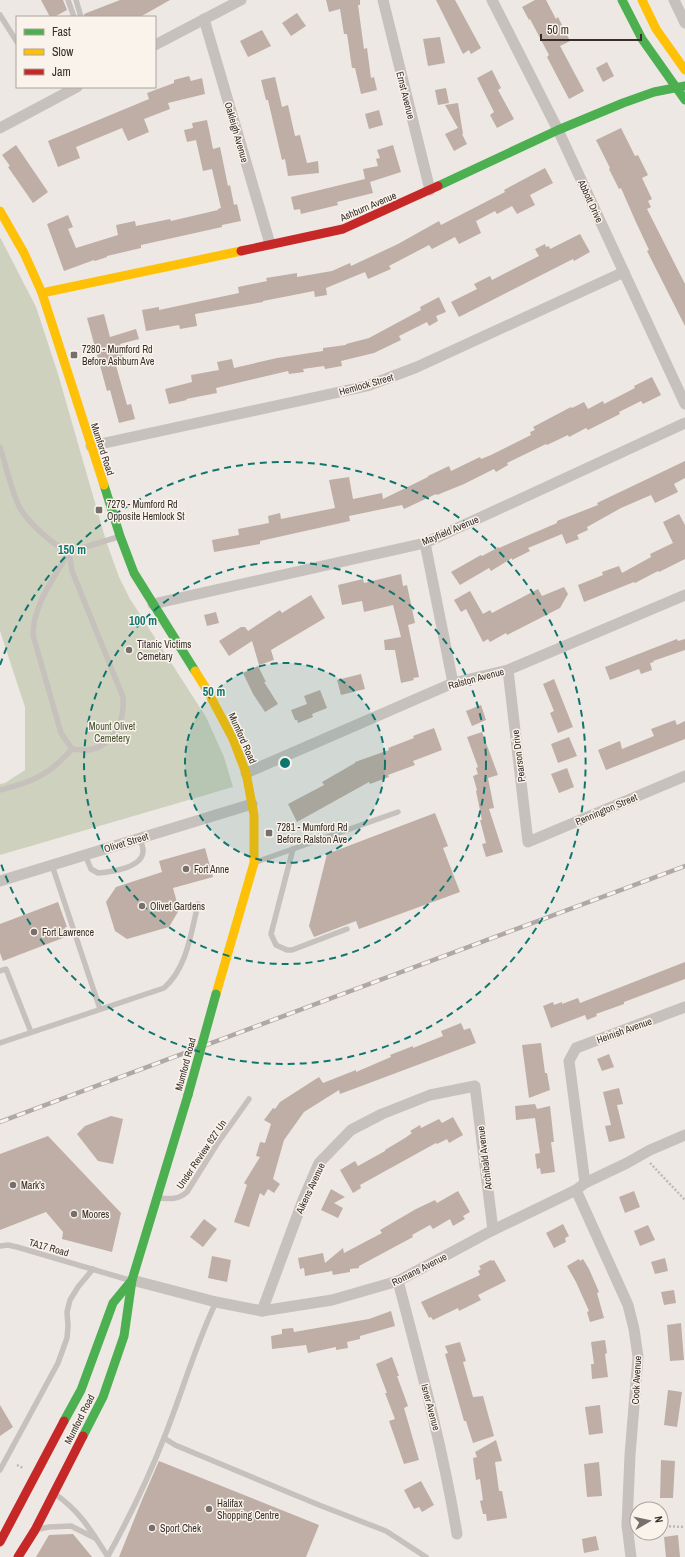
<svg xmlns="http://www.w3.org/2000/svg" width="685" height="1557" viewBox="0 0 685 1557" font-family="'Archivo Narrow',sans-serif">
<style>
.green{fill:#ced1be}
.building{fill:#bfaea6}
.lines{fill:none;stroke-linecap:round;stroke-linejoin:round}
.path{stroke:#bfb9b4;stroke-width:2.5;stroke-dasharray:2 2;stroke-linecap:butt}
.lane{stroke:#c6c1bc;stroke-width:5.5}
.street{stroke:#c6c1bc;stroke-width:11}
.fast{stroke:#4caf50;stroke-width:9}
.slow{stroke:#ffc107;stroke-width:9}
.jam{stroke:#c62828;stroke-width:9}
.rail-casing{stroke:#aea9a6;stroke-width:4.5}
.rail{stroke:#f9f3eb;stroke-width:3;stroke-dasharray:9;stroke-linecap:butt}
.fast-bridge{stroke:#4caf50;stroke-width:9}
.ring{fill:none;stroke:#0f766e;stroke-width:2;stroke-dasharray:7 5}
.poi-dot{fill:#776f6b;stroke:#f9f3eb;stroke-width:1.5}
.labels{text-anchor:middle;stroke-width:3;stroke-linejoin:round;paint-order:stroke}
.street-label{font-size:10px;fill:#372e2a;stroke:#f9f3eb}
.poi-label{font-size:10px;fill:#372e2a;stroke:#f9f3eb;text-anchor:start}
.park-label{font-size:10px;fill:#465330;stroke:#f9f3eb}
.centre{fill:#0f766e;stroke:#f9f3eb;stroke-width:2}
.ring-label{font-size:12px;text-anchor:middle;font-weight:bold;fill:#0f766e;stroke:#f9f3eb;stroke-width:3;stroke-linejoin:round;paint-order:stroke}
</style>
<rect width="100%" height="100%" fill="#ede8e3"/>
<polygon class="green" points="0,237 36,307 58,374 106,541 119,577 130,599 206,717 224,757 233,787 0,855 0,784 5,783 25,770 25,707 0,631"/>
<g class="building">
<polygon points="41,0 63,0 67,10 54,17 50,17"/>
<polygon points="120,0 170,0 140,17 85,17 84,14"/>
<polygon points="326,0 360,0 360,5 358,5 364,49 367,48 371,78 374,77 377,90 361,94 355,68 352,68 347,34 344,34 340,9 329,12"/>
<polygon points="436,0 455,0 481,48 471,54 469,50 463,54"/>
<polygon points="535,0 546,0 556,19 558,17 570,41 560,46 584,91 569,99 547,57 549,55 530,19 529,20 522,7"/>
<polygon points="297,13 306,26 291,36 282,23"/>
<polygon points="262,30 271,46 248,57 240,41"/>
<polygon points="440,37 445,63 428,66 423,39"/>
<polygon points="607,62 614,76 603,82 596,68"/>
<polygon points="492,70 501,88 498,90 514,119 497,128 490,115 494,112 477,78"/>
<polygon points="189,76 191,81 202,78 205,94 168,103 170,109 144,119 149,132 128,141 122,128 76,147 80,158 58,167 48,141 149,99 147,93 174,83 174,80"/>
<polygon points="275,77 282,107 288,105 295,136 300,135 307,163 318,161 319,173 288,176 285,159 282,160 268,100 266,100 261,80"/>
<polygon points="446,88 449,103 438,105 435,90"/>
<polygon points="458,103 463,134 462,134 460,130 467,144 454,151 445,134 458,128 445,105"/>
<polygon points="379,110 383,125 369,129 365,114"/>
<polygon points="207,120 213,149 220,147 228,186 230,185 234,205 237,204 241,221 222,225 222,227 141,245 141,248 107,256 107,257 95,261 94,260 64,271 47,224 68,215 73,227 68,229 76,248 118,235 116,225 135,221 136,226 170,219 171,221 218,210 218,209 221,208 212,169 203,171 196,140 187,142 184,130 193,128 192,123"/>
<polygon points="621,128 635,156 638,155 648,175 642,178 652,199 648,201 651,207 647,209 685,284 685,326 647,251 649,250 635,220 621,188 619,189 609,169 610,168 596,140"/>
<polygon points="16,145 48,192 33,203 8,167 10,166 2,155"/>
<polygon points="393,145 401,172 370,182 373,193 337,202 338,205 301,214 300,209 294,210 291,197 365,179 363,169 378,166 376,159 380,158 377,150"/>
<polygon points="545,168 553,183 530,195 535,205 517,214 512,206 497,214 495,211 476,221 481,233 459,244 455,237 432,249 429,245 389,266 391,269 368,279 365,272 326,288 327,295 315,297 314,291 263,301 263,302 195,314 197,326 180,329 179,325 146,331 142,310 159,307 159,310 239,293 238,287 267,281 266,278 297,273 297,277 332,271 350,263 351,266 398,244 439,221 441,225 505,192 504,190"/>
<polygon points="580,234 590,252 574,261 573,259 459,317 451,302 477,289 474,284 490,276 492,280 539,256 535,249 545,244 546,247 549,246 550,249"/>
<polygon points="439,297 446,312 436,316 438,321 429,326 427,322 399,336 401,340 374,353 341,361 342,366 325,369 324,366 303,369 304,372 289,374 288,371 216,388 217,393 186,399 187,400 169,404 165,389 192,382 191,375 219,370 217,362 232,359 234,368 277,358 323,351 323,348 346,345 346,344 369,338 421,310 420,307"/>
<polygon points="104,314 110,337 136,329 139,339 120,344 124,359 115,362 127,405 131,404 135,419 119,423 110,390 107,391 87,318"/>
<polygon points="652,377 661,395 643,404 641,401 619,412 620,414 588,430 586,428 569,437 568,435 547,445 546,444 507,463 508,465 496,472 494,469 464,484 437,495 436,494 404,509 402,505 349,516 350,521 260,541 260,544 214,552 212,540 239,535 238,529 269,523 268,516 280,513 281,519 335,508 329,480 349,477 353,499 382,493 383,499 428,477 428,476 449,466 451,471 480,457 481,459 491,455 531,435 530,432 535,430 533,427 571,407 572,408 584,402 588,409 603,401 604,404 635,388 634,386"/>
<polygon points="685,461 685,478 674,484 678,492 655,503 651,495 621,508 587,527 588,530 577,535 579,539 566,544 562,534 528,548 530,551 512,560 512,558 491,571 489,568 460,585 451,572 481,555 482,556 499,547 499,548 557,523 557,521 598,505 597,503"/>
<polygon points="679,514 685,525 685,559 659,572 658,571 635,583 634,582 584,602 578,585 603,575 602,572 619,566 622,573 651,557 650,554 673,543 663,522"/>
<polygon points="401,574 403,586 407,585 415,623 408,625 419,677 413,678 414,680 401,683 395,650 385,650 384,640 401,637 393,605 364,612 362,601 342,605 338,585 363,579 364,583"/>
<polygon points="564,587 568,594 560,608 507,635 506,633 490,642 488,639 483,642 466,609 461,612 454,600 470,591 483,614 490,610 492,613 538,589 542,596"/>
<polygon points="311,595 325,618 271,650 274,660 259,665 252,641 229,656 219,641 241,627 245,627 248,631 280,610 282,613"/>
<polygon points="216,612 219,623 207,626 204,615"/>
<polygon points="677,639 678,641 685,639 685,650 653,661 654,662 650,663 652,670 641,674 639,669 610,680 605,667"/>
<polygon points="258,666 266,682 264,682 278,704 265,712 253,694 243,673"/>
<polygon points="361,674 365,689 341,695 337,680"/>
<polygon points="554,679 573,727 558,733 550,713 554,711 543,684"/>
<polygon points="320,690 327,708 312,714 313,717 298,723 297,720 295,720 291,710 307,704 304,696"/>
<polygon points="481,705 486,720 472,726 466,711"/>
<polygon points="675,720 677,725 685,721 685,739 606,770 598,750 620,741 622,749 654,736 651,729"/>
<polygon points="434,728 442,750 413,761 415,765 388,775 389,777 370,784 369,782 297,822 288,804 324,785 322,782 355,763 355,762 389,750 388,748 414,738 413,736"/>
<polygon points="482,732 498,775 488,778 494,808 489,809 503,852 486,857 482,844 486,843 480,820 482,820 476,791 477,790 473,776 478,774 476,768 478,767 467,737"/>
<polygon points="569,737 577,756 558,763 551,744"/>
<polygon points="567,768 574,787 559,793 551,774"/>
<polygon points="435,813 448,846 443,848 460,892 359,929 356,921 314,937 309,926 327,854"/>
<polygon points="205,848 213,877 173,888 179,910 169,927 127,939 115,931 106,902 116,887 162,872 159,861"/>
<polygon points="58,902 67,927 65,927 68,936 3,961 0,953 0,924"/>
<polygon points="685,962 685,979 624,1002 624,1004 596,1014 597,1016 587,1020 585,1015 551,1028 543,1006 553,1002 554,1005 562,1002 562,1004 578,998 580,1003"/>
<polygon points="461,1023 464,1030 470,1028 476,1043 340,1094 339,1090 304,1112 284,1140 273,1179 280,1184 274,1193 268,1189 264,1196 260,1193 249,1227 234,1222 247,1185 244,1183 260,1157 256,1156 260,1142 265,1143 271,1124 264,1120 273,1108 275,1109 280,1102 319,1077 323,1083 356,1070 356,1072 391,1057 390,1055 413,1046 413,1048 443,1036 441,1031"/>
<polygon points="541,1043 545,1073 547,1073 550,1090 529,1098 522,1045"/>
<polygon points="609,1054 614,1067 602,1071 597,1059"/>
<polygon points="619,1088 623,1104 617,1105 625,1138 609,1142 605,1126 611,1125 603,1092"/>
<polygon points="535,1104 537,1109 550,1106 554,1142 551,1142 555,1172 541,1174 540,1168 537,1169 535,1154 540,1153 535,1118 516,1120 515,1106"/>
<polygon points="111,1116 123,1119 113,1164 98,1161 77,1134 85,1126"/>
<polygon points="453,1117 463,1135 449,1143 447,1139 437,1144 436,1143 360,1185 361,1188 353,1193 340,1170 355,1161 358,1166 385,1151 385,1150 405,1138 412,1133 410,1131 420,1125 421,1128 439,1119 442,1123"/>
<polygon points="48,1136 121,1213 112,1252 62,1239 63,1232 46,1212 0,1230 0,1154"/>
<polygon points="331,1189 345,1197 334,1203 343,1208 338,1218 321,1210"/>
<polygon points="458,1191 470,1212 463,1216 465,1219 453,1226 450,1219 433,1229 430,1225 412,1235 413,1237 359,1266 359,1268 350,1269 350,1272 333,1275 332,1271 305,1276 304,1268 300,1269 298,1258 323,1253 325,1263 343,1248 344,1253 382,1233 380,1230 416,1209 435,1200 437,1203"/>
<polygon points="634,1191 640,1207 625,1213 619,1197"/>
<polygon points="204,1219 217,1229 203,1247 190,1237"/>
<polygon points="563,1224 569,1236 565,1238 566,1242 554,1248 546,1233"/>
<polygon points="648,1225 655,1240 640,1246 634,1231"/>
<polygon points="212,1256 231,1260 227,1282 208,1278"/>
<polygon points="665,1258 668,1271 655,1274 651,1262"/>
<polygon points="579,1259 580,1261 583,1259 589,1269 599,1292 597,1293 604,1318 590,1322 587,1312 589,1311 576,1282 567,1266"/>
<polygon points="491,1260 492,1261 494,1260 506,1281 478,1295 481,1300 459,1311 458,1308 433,1320 431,1317 429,1318 421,1302 480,1275 478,1271 481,1269 479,1266"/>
<polygon points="674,1290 676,1303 664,1305 661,1292"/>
<polygon points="391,1311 395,1326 360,1336 360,1339 347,1342 348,1348 336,1350 336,1347 308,1353 306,1345 272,1349 271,1336 282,1334 282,1329 293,1328 294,1332 369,1319"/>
<polygon points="681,1323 684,1360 670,1361 667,1325"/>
<polygon points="605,1340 607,1353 605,1354 608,1377 592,1379 591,1364 594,1364 591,1342"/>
<polygon points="460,1342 466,1361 463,1362 473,1397 483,1396 494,1436 473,1443 466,1421 464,1421 445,1354 448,1353 445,1346"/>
<polygon points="392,1357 399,1376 397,1376 408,1406 404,1408 419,1460 404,1464 389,1421 395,1419 385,1393 387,1393 376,1364"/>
<polygon points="668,1390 682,1392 677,1427 664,1425"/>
<polygon points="0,1405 13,1427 0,1436"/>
<polygon points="600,1405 603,1433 589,1435 585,1407"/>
<polygon points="496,1440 502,1461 495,1462 499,1491 502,1491 507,1518 487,1521 486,1514 483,1514 480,1501 483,1500 480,1479 476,1480 473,1458 477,1457 475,1452"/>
<polygon points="661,1460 675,1461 673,1498 660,1498"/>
<polygon points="159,1461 319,1525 306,1557 119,1557 142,1500"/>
<polygon points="599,1462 602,1496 587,1497 584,1464"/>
<polygon points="421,1481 434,1505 422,1512 419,1507 414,1509 404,1490"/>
<polygon points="73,1534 92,1557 36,1557 49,1535"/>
<polygon points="678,1535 680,1557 666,1557 664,1537"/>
<polygon points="596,1536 599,1550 584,1553 582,1539"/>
</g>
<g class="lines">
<g class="path">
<polyline points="650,1163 685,1200"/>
<polyline points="17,1465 23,1468"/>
<polyline points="661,1526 685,1527"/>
</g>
<g class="lane">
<polyline points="68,0 74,17"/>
<polyline points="76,0 81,17"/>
<polyline points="0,15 17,42"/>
<path d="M0,447C6,466 11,489 19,506C26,521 54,546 69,552L118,537"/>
<path d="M69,552L72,571L123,697C125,721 114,746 88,750C83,751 77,749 72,749L61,733L33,635C33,605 54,578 69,552Z"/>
<path d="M0,790C33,782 49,775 72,749"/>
<polyline points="293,849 271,934 276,945 287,950 292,950 347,929"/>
<path d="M85,855L91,869L98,873C110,872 144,868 143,850C143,847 141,842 140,838"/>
<polyline points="256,862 398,812"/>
<polyline points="52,865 100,1009"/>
<polyline points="0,971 6,969 31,1032"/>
<path d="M0,1043L164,988C187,968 191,933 198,904"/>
<path d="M159,1198C170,1199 178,1200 187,1192L217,1144L249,1099"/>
<polyline points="0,1246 8,1245 17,1247 129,1280"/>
<polyline points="164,1438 175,1445 319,1505 386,1531 426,1557"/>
<polyline points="0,1470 58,1363 67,1338 68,1326 67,1312 70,1300 78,1287 93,1269"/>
<path d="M55,1494C80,1511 92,1532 108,1557"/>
<polyline points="39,1529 49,1527 71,1526 95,1538"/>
<path d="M108,1556C129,1518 148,1479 164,1438C182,1393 195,1346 216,1302"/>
</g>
<g class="street">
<polyline points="383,0 430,190"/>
<polyline points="492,0 558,130 685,404"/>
<polyline points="674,0 685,23"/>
<polyline points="204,19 270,244"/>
<polyline points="155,45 241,0"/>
<polyline points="0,128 77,87"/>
<polyline points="91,446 367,386 417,367 624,272"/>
<polyline points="425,543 453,683"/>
<polyline points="153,604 425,543 685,423"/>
<polyline points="508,670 528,842 685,776"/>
<polyline points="246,773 453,683 508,670 685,595"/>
<polyline points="0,881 252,804"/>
<polyline points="585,1183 569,1061 576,1048 685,1007"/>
<polyline points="576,1190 628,1305 634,1329 638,1357 630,1455 627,1525 631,1557"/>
<polyline points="132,1280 216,1302 262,1311 332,1300 398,1281 493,1230 576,1190 585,1183 627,1163 650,1150 685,1135"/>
<path d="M398,1281C420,1365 443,1448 457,1534"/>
<polyline points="262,1311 303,1200 319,1163 351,1130 382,1114 430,1095 475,1086 493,1230"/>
</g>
<g class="fast">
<polyline points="438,186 558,130 623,103 654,92 685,86"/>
<polyline points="104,485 120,536 134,573 195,671"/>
<polyline points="64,1421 81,1390 113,1303 132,1280"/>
<polyline points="83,1436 103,1397 124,1336 132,1280 188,1095"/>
</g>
<g class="slow">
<polyline points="642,0 656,29 685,70"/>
<polyline points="0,211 24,253 42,293 104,485"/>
<polyline points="42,293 241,251"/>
<polyline points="195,671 207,690 233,739 246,773 254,815 254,863 216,994"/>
</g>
<g class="jam">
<polyline points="241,251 343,229 438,186"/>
<polyline points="0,1542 64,1421"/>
<polyline points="18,1557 35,1530 83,1436"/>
</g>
<defs>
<polyline id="rail" points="0,1122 685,866"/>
</defs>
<use href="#rail" class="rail-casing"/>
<use href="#rail" class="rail"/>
<g class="fast-bridge">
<polyline points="622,0 642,39 685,100"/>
<polyline points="188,1095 216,994"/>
</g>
</g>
<circle cx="285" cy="763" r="100" fill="#0f766e" fill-opacity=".12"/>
<g class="ring">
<circle cx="285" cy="763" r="100"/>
<circle cx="285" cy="763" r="201"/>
<path d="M0 665A301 301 0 1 1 0 861"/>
</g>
<g class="poi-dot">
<rect x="70" y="351" width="8" height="8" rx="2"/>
<rect x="95" y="506" width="8" height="8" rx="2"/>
<circle cx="129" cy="650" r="4"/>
<rect x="265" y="829" width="8" height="8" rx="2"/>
<circle cx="186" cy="869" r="4"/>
<circle cx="142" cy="906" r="4"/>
<circle cx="34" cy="932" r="4"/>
<circle cx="13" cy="1185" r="4"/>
<circle cx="74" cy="1214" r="4"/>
<circle cx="209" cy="1509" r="4"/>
<circle cx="152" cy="1528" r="4"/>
</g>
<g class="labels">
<g class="street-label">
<text transform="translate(406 95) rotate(76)" y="4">Ernst Avenue</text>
<text transform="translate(237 132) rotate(74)" y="4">Oakleigh Avenue</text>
<text transform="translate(591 201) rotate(65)" y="4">Abbott Drive</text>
<text transform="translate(368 206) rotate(-23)" y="4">Ashburn Avenue</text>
<text transform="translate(366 384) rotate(-16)" y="4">Hemlock Street</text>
<text transform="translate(103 449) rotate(72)" y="4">Mumford Road</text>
<text transform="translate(450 530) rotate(-23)" y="4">Mayfield Avenue</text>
<text transform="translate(476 678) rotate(-15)" y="4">Ralston Avenue</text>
<text transform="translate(243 738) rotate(66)" y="4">Mumford Road</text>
<text transform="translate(518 756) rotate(-97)" y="4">Pearson Drive</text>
<text transform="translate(606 809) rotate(-23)" y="4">Pennington Street</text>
<text transform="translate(126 842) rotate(-17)" y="4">Olivet Street</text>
<text transform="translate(624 1030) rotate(-20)" y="4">Heinish Avenue</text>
<text transform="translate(185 1064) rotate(-75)" y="4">Mumford Road</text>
<text transform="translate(201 1154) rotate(-56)" y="4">Under Review 627 Un</text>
<text transform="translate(484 1158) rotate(-97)" y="4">Archibald Avenue</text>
<text transform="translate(310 1188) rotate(-65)" y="4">Aikens Avenue</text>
<text transform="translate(49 1247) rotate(16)" y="4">TA17 Road</text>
<text transform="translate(419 1269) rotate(-27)" y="4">Romans Avenue</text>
<text transform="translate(636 1380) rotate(-87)" y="4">Cook Avenue</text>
<text transform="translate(431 1407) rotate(75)" y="4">Isner Avenue</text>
<text transform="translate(79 1419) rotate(-63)" y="4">Mumford Road</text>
</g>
<g class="poi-label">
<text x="82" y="353">7280 - Mumford Rd<tspan x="82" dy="12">Before Ashburn Ave</tspan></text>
<text x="107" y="508">7279 - Mumford Rd<tspan x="107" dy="12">Opposite Hemlock St</tspan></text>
<text x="137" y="648">Titanic Victims<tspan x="137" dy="12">Cemetary</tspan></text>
<text x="277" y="831">7281 - Mumford Rd<tspan x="277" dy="12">Before Ralston Ave</tspan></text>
<text x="194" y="873">Fort Anne</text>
<text x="150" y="910">Olivet Gardens</text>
<text x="42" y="936">Fort Lawrence</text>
<text x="21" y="1189">Mark's</text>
<text x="82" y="1218">Moores</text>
<text x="217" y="1507">Halifax<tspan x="217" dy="12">Shopping Centre</tspan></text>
<text x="160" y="1532">Sport Chek</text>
</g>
<g class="park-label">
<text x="112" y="730">Mount Olivet<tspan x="112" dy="12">Cemetery</tspan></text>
</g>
</g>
<circle cx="285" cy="763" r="6" class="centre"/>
<g class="ring-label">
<text x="72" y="554">150 m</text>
<text x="143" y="625">100 m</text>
<text x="214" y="696">50 m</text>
</g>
<rect x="16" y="16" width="140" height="72" fill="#f9f3eb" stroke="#aba49e"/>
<rect x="24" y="29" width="20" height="6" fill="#4caf50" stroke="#aba49e"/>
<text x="52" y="36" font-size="12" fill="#372e2a">Fast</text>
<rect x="24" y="49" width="20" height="6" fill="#ffc107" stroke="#aba49e"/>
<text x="52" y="56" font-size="12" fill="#372e2a">Slow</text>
<rect x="24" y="69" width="20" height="6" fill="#c62828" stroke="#aba49e"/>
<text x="52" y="76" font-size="12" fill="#372e2a">Jam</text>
<g transform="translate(649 1521) rotate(81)"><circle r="19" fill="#f9f3eb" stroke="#aba49e"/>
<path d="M0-3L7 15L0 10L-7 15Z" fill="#776f6b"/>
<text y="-6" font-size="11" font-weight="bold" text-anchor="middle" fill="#372e2a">N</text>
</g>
<path d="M541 34v6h100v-6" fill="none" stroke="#372e2a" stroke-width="2"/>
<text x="547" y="34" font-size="12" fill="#372e2a" stroke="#f9f3eb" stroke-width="3" paint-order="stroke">50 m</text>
</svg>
